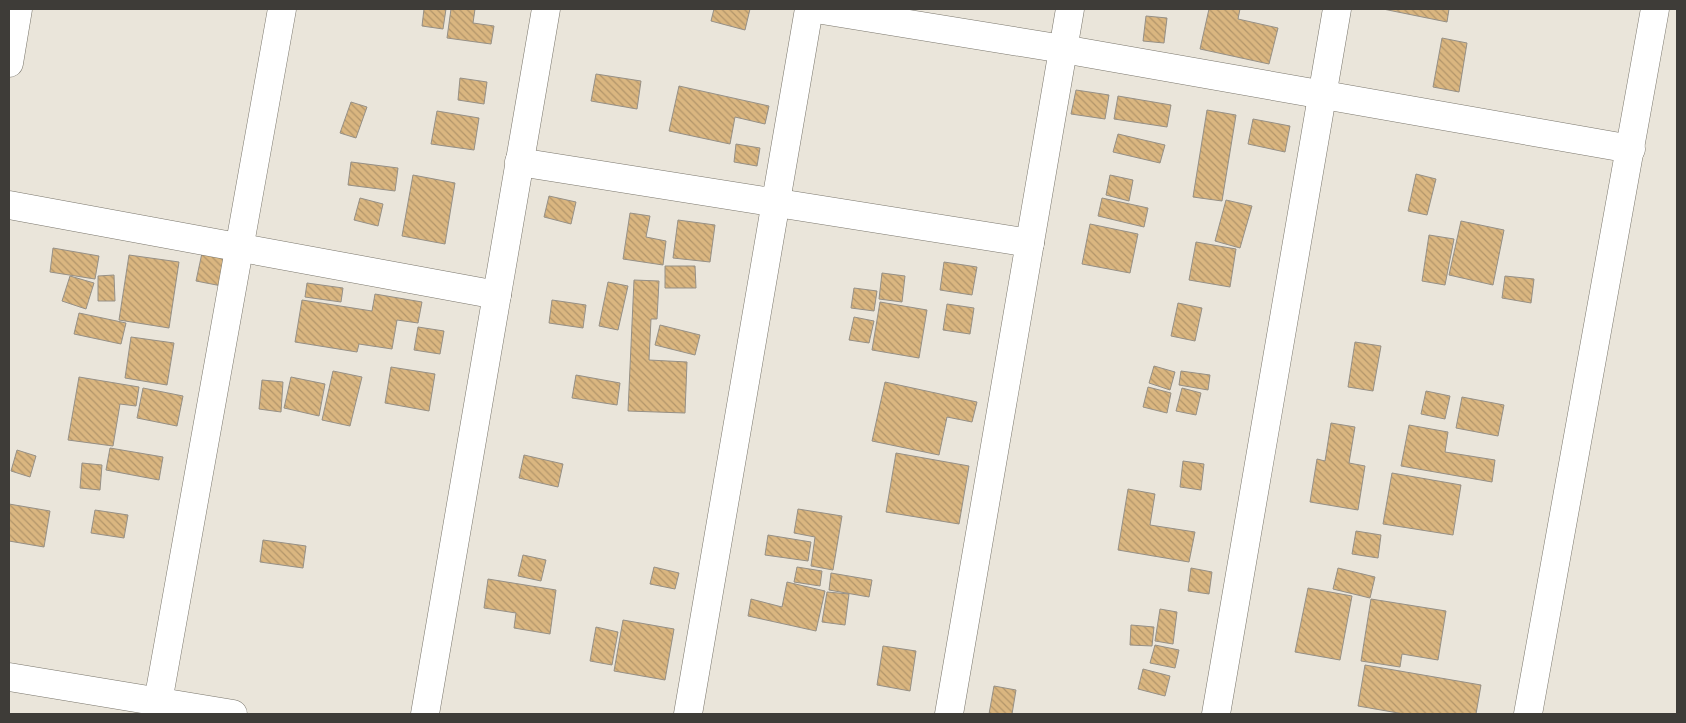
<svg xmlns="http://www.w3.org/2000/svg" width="1686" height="723" viewBox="0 0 1686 723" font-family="'Open Sans',sans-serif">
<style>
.building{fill:url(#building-back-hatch);stroke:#969086}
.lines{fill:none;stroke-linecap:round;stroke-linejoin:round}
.street-casing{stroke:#7a766c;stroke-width:29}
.secondary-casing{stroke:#7a766c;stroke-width:29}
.street{stroke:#fff;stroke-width:28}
.secondary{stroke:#fff;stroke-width:28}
</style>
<defs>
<pattern id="building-back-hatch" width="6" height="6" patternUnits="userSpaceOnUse" patternTransform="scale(1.25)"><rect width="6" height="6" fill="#dab680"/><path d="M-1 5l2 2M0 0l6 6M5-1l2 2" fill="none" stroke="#b2956a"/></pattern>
</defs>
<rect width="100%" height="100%" fill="#eae5da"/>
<g class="building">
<polygon points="424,9 446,9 443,29 422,26"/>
<polygon points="451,9 475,9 473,23 494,26 491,44 447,38"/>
<polygon points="714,9 750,9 745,30 711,21"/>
<polygon points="1209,9 1240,9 1238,19 1278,28 1269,64 1200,49"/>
<polygon points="1383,9 1449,9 1447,22"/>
<polygon points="1146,16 1167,18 1164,43 1143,41"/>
<polygon points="1442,38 1467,43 1459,92 1433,87"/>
<polygon points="596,74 641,81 637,109 591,101"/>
<polygon points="460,78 487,82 484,104 458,100"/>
<polygon points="679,86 769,106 765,124 735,117 730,144 669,131"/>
<polygon points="1076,90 1109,95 1105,119 1071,114"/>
<polygon points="1118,96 1171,105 1167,127 1114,119"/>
<polygon points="351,102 367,107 356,138 340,133"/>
<polygon points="1207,110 1236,115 1222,201 1193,197"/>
<polygon points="437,111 479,118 474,150 431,144"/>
<polygon points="1253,119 1290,126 1285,152 1248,144"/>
<polygon points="1118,134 1165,145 1160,163 1113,152"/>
<polygon points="736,144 760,148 757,166 734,162"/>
<polygon points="351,162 398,168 395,191 348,185"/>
<polygon points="1416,174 1436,179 1427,215 1408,211"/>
<polygon points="413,175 455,183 445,244 402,236"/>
<polygon points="1110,175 1133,180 1129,201 1106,195"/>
<polygon points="549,196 576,202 571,224 544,217"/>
<polygon points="360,198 383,204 378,226 354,220"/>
<polygon points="1102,198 1148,208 1144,227 1098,216"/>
<polygon points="1226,200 1252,206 1240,248 1215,241"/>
<polygon points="630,213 650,216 646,237 666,241 663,265 623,259"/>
<polygon points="678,220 715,225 710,262 673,258"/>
<polygon points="1461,221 1504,230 1493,285 1449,275"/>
<polygon points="1090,224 1138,234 1130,273 1082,264"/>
<polygon points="1429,235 1454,239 1445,285 1422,281"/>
<polygon points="205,239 235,245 227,287 196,281"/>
<polygon points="1196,242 1236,249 1230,287 1189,280"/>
<polygon points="53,248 99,256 95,279 50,272"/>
<polygon points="129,255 179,262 169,328 119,320"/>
<polygon points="944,262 977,267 972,295 940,290"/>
<polygon points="665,266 695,266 696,288 665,288"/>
<polygon points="882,273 905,276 902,302 879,299"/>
<polygon points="114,275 115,301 98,301 98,276"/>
<polygon points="70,276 94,283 86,309 62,301"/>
<polygon points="1505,276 1534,279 1531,303 1502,298"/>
<polygon points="634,280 659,281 657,319 651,319 649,360 687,362 685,413 628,411"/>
<polygon points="608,282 628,286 618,330 599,326"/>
<polygon points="307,283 343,288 341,302 305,297"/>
<polygon points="854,288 877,291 874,311 851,308"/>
<polygon points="375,294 422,302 418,323 397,320 392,349 359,344 357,352 295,342 302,300 372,311"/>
<polygon points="552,300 586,305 583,328 549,323"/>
<polygon points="880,302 927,310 919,358 872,350"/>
<polygon points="1178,303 1202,308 1195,341 1171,336"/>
<polygon points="947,304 974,308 970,334 943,330"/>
<polygon points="79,313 126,323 121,344 74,334"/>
<polygon points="854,317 874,321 869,343 849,340"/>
<polygon points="660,325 700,335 695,355 655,345"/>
<polygon points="418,327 444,331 440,354 414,350"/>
<polygon points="131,337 174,343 167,385 125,378"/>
<polygon points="1355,342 1381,346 1373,391 1348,387"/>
<polygon points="1154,366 1175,372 1170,390 1149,383"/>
<polygon points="391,367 435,374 429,411 385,403"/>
<polygon points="333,371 362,377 350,426 322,420"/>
<polygon points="1181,371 1210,375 1208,390 1179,385"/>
<polygon points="576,375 620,383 617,405 572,398"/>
<polygon points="79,377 139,387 136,406 120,404 113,446 68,440"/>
<polygon points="291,377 325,384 319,416 284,408"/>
<polygon points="262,380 283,382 281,412 259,409"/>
<polygon points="885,382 977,402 972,422 947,417 939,455 872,441"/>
<polygon points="1148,387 1171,393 1167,413 1143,407"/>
<polygon points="143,388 183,396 177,426 137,418"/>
<polygon points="1182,388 1201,393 1196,415 1176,411"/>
<polygon points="1426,391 1450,396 1445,419 1421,414"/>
<polygon points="1462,397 1504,405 1498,436 1456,428"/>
<polygon points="1331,423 1355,427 1349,463 1365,466 1358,510 1310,502 1317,459 1325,461"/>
<polygon points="1409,425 1448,432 1445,452 1495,460 1492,482 1401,466"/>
<polygon points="110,448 163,457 159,480 106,470"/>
<polygon points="17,450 36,456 30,477 11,471"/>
<polygon points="896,453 969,466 959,524 886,512"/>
<polygon points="524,455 563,464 558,487 519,478"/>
<polygon points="1183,461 1204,464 1201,490 1180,487"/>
<polygon points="82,463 102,465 100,490 80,488"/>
<polygon points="1392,473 1461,485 1453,535 1383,524"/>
<polygon points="1128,489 1155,494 1150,525 1195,532 1189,562 1118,550"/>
<polygon points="9,504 50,511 44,547 9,541"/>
<polygon points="798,509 842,516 833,570 811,566 815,537 794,533"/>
<polygon points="95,510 128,515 124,538 91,533"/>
<polygon points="1356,531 1381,535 1378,558 1352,554"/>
<polygon points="768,535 811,542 808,561 765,555"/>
<polygon points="263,540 306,546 303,568 260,562"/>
<polygon points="523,555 546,560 541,581 518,576"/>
<polygon points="654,567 679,573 675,589 650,584"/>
<polygon points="797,567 822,571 820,586 794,582"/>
<polygon points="1191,568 1212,572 1209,594 1188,591"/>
<polygon points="1338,568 1375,577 1370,598 1333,589"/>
<polygon points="831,573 872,580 869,597 829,590"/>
<polygon points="488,579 556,590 550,634 514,628 516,613 484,608"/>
<polygon points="787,582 825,591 816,631 748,616 751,599 782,607"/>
<polygon points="1308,588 1352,596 1340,660 1295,652"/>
<polygon points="827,592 849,594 845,625 822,622"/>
<polygon points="1371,599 1446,611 1438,660 1402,654 1400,667 1361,661"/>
<polygon points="1160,609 1177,612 1173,644 1155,641"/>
<polygon points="623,620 674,629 665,680 614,671"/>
<polygon points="1131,625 1154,627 1152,646 1130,645"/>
<polygon points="596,627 618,632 612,665 590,661"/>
<polygon points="1155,645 1179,650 1175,668 1150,663"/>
<polygon points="883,646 916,651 910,691 877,685"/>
<polygon points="1365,665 1481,685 1476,714 1404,714 1358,706"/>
<polygon points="1143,669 1170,676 1165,696 1138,689"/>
<polygon points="994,686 1016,690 1012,714 989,714"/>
</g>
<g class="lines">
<defs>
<g id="street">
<polyline points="816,9 1063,49 1631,149"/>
<polyline points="9,63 18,9"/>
<polyline points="519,162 1030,243"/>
<polyline points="9,205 497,295"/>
<polyline points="158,702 282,9"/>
<polyline points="425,714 546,9"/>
<polyline points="688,714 809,9"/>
<polyline points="949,714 1070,9"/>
<polyline points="1216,714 1337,9"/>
</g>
<g id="secondary">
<polyline points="9,677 233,714"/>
<polyline points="1528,714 1655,9"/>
</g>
</defs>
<use href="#street" class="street-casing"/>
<use href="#secondary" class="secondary-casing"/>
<use href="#street" class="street"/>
<use href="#secondary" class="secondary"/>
</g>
<rect width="1686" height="723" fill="none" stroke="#3e3c38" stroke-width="20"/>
</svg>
